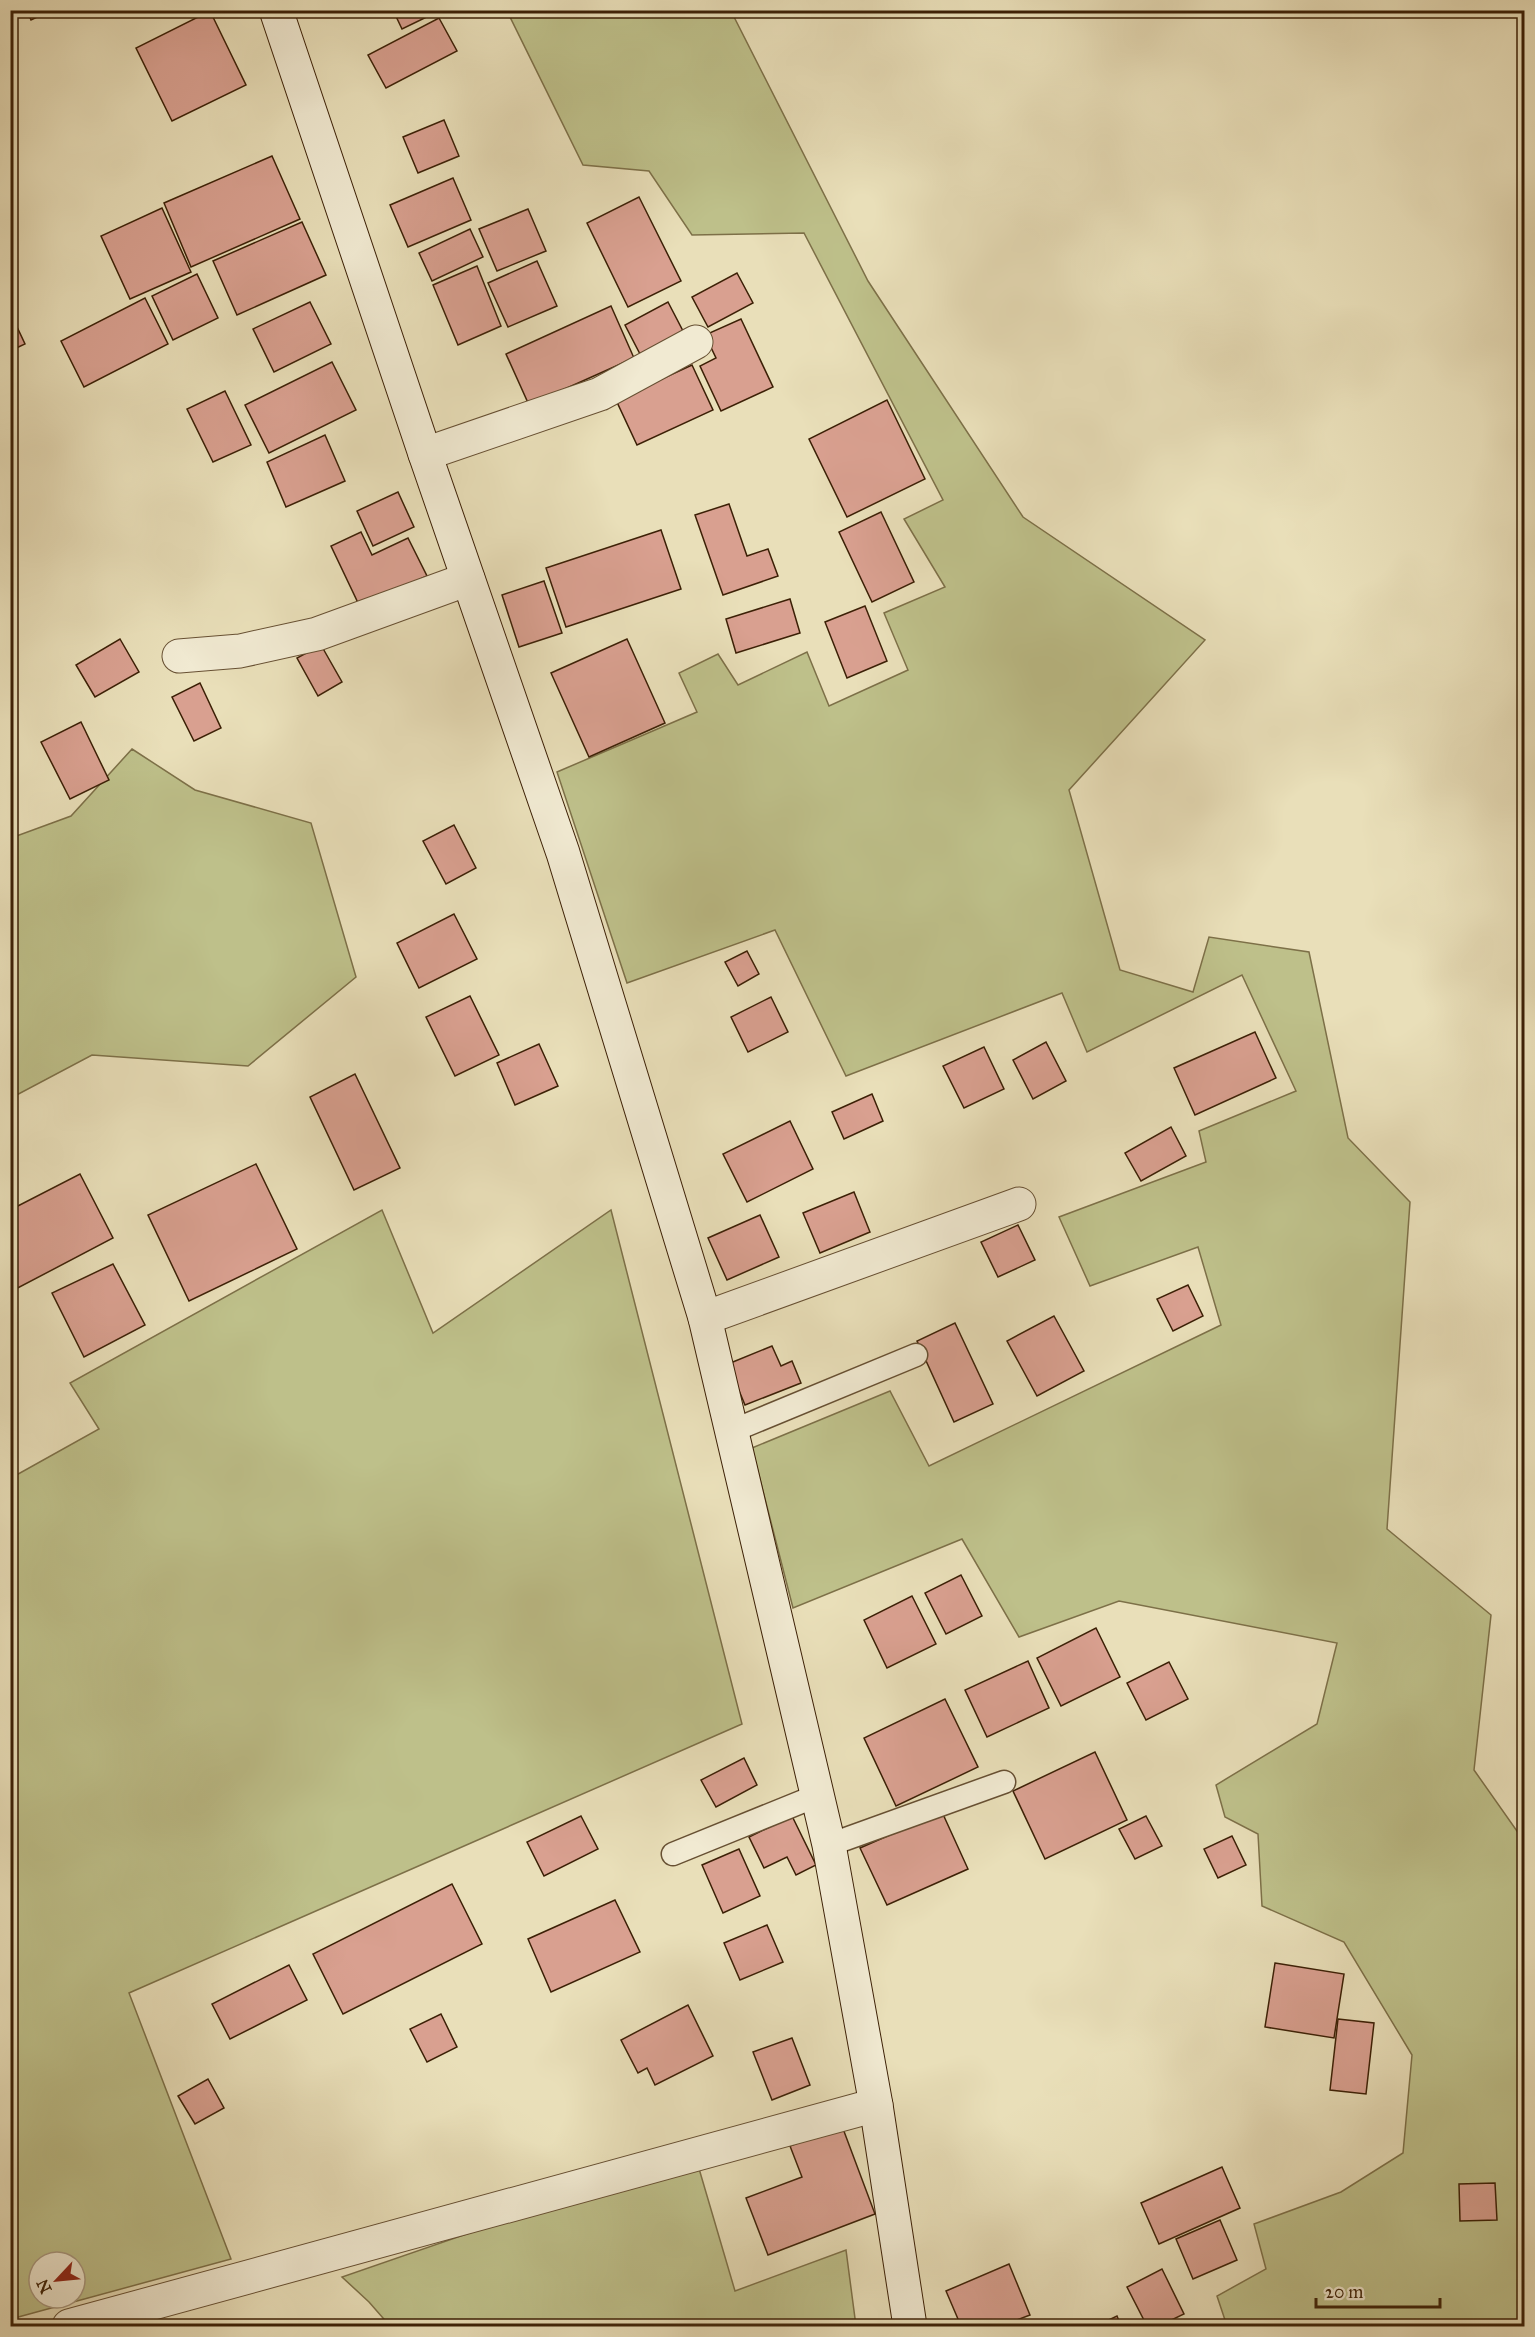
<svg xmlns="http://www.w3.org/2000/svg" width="1535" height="2337" viewBox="0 0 1535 2337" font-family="'IM FELL Great Primer',serif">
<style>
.green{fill:#bec08a;stroke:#7d7048;stroke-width:1.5;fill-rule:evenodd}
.building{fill:#d9a090;stroke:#3c2006;stroke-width:1.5}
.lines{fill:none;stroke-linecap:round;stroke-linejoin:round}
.lane-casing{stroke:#675033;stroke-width:25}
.street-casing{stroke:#675033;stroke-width:35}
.secondary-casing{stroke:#3c2006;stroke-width:35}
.lane{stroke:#f1ead2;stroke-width:22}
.street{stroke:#f1ead2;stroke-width:33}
.secondary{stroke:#f1ead2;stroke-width:33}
</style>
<rect width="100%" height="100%" fill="#e9dfb9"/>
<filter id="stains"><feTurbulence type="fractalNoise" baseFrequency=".00333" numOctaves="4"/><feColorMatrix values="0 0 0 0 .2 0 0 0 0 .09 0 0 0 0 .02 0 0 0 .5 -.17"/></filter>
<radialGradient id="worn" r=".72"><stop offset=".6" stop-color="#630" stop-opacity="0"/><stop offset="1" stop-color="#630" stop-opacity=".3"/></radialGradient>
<g class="green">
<polygon points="507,11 731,11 868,281 1023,517 1205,640 1069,790 1120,970 1193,992 1209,937 1309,952 1348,1138 1410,1202 1387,1529 1491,1615 1474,1770 1524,1841 1524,2326 1227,2326 1217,2296 1266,2269 1254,2224 1341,2192 1403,2153 1412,2055 1344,1942 1262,1906 1258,1834 1225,1817 1216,1785 1317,1724 1337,1643 1119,1601 1019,1637 962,1539 793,1608 752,1448 890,1391 929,1466 1221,1325 1198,1247 1090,1286 1059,1217 1206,1162 1199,1131 1296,1091 1242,975 1087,1052 1062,993 846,1076 775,930 627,983 557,772 697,712 679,673 718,654 738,685 807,652 829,706 908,670 884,613 945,587 904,519 943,500 804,233 692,235 649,171 583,165"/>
<polygon points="132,749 195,790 311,823 356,977 248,1066 92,1055 11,1098 11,838 71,816"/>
<path d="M382,1210L433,1333L611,1210L742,1724L129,1993L231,2259L11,2319V1478L99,1429L70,1383ZM39,2262H75V2298H39Z"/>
<polygon points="695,2155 735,2291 846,2250 856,2326 390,2326 369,2302 342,2277"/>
</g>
<g class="building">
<polygon points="27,10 52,10 31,20"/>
<polygon points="393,10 439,10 439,11 402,29"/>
<polygon points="210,11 246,85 172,121 136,48"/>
<polygon points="439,18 457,51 386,88 368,55"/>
<polygon points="444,120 459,156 418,173 403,137"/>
<polygon points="272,156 300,219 191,267 164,203"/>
<polygon points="453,178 471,220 408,247 390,205"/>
<polygon points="639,197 681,281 628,307 587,223"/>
<polygon points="162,208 191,272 130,299 101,236"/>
<polygon points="528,209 546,251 497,271 479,229"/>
<polygon points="302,222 326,275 237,315 213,261"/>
<polygon points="470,229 483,257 432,281 419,253"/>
<polygon points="537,261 557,306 508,327 488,283"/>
<polygon points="477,266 501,326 458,345 433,285"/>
<polygon points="737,273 753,303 708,327 692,297"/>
<polygon points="197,274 218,318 173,340 152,296"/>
<polygon points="145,298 168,344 84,387 61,341"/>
<polygon points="310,302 331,344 274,372 253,329"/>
<polygon points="668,302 683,331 640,354 625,325"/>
<polygon points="611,306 634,358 529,405 506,354"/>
<polygon points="10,312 25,344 10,351"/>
<polygon points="741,319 773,387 721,411 700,366 716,358 705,335"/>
<polygon points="332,362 356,410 269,453 245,405"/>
<polygon points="692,365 713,410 637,445 616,400"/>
<polygon points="225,391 251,445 213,462 187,409"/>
<polygon points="887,400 925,479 847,517 809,439"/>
<polygon points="325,435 345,481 286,507 267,462"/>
<polygon points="398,492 414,527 373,546 357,511"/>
<polygon points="729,504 747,556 768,549 778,576 723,595 695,515"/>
<polygon points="881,512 914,582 872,602 839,532"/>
<polygon points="661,530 681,589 566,627 546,568"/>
<polygon points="361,532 372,555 408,538 427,576 360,607 331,546"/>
<polygon points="544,581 562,633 519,647 502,595"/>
<polygon points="790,599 800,633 736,653 726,619"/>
<polygon points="865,606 887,661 847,678 825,622"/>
<polygon points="120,639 139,672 95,697 76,665"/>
<polygon points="627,639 665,723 589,757 551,673"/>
<polygon points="321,645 342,682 318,696 297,658"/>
<polygon points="200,683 221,728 194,741 172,697"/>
<polygon points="81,722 109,780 70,799 41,742"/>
<polygon points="454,825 476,868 446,884 423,841"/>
<polygon points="454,914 477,959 419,988 397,943"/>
<polygon points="747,951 759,974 738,986 725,962"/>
<polygon points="470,996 499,1055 455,1076 426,1017"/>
<polygon points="771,997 788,1032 748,1052 731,1017"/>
<polygon points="1255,1032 1276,1078 1195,1115 1174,1068"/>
<polygon points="1046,1042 1066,1081 1033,1099 1013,1060"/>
<polygon points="539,1044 558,1086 515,1105 497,1063"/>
<polygon points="984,1047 1004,1089 964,1108 943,1066"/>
<polygon points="355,1074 400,1168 354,1190 310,1097"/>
<polygon points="872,1094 883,1121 844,1139 832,1112"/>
<polygon points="790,1121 813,1169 747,1202 723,1154"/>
<polygon points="1171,1127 1186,1156 1141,1181 1125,1153"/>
<polygon points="256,1164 297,1249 189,1301 148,1215"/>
<polygon points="80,1174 113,1238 10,1292 10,1210"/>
<polygon points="854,1192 870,1232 820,1253 803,1213"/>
<polygon points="760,1215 779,1257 727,1280 708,1238"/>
<polygon points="1018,1225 1035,1260 998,1277 981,1242"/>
<polygon points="113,1264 145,1325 84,1357 52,1293"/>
<polygon points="1188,1285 1203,1316 1173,1331 1157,1299"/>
<polygon points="1054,1316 1084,1371 1037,1396 1007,1341"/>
<polygon points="955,1323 993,1404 954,1422 917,1341"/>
<polygon points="772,1346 781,1366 792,1361 801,1383 745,1405 728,1364"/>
<polygon points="961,1575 982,1616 946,1634 925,1593"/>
<polygon points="912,1596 936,1644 887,1668 864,1620"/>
<polygon points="1096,1628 1120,1677 1061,1706 1037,1658"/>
<polygon points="1028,1661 1049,1708 987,1737 965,1690"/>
<polygon points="1169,1662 1188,1699 1146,1720 1127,1683"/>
<polygon points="945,1699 978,1767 896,1806 864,1738"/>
<polygon points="1095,1752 1127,1820 1045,1859 1013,1791"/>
<polygon points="744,1758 757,1785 716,1807 701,1780"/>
<polygon points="942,1812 968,1869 887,1905 860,1848"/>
<polygon points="581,1816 598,1849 544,1876 527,1842"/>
<polygon points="792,1816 816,1865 796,1875 787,1857 764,1868 749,1837"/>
<polygon points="1146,1816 1162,1846 1135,1859 1119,1829"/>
<polygon points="1232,1836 1246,1865 1218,1878 1204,1849"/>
<polygon points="739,1849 760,1896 723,1913 702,1865"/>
<polygon points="452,1884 482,1944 343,2014 313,1954"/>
<polygon points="615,1900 640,1952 551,1992 528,1939"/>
<polygon points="767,1925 783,1962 740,1980 724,1943"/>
<polygon points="1275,1963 1344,1974 1334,2038 1265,2027"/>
<polygon points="289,1965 307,2000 230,2039 212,2004"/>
<polygon points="688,2005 713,2056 655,2085 647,2068 638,2073 621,2040"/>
<polygon points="441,2014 457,2047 427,2062 410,2029"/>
<polygon points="1338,2019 1374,2023 1366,2094 1330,2090"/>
<polygon points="792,2038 810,2085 772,2100 753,2052"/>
<polygon points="208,2079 224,2108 195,2124 178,2096"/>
<polygon points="842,2126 875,2214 768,2255 746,2198 802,2177 790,2146"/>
<polygon points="1222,2167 1240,2208 1159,2244 1141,2203"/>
<polygon points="1495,2183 1497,2220 1460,2221 1459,2184"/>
<polygon points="1220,2220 1237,2260 1193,2279 1176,2239"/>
<polygon points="1009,2264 1030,2315 1001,2326 961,2326 946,2291"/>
<polygon points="1162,2269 1184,2314 1159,2326 1147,2326 1127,2287"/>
<polygon points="1117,2316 1121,2326 1096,2326"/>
</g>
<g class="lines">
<defs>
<g id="lane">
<polyline points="732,1431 916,1355"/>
<polyline points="829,1845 1004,1782"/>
<polyline points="673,1854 816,1796"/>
</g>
<g id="street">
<polyline points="425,454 600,394 696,342"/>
<polyline points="179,656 240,651 317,634 468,579"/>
<polyline points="705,1318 1019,1204"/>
<polyline points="69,2326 876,2105"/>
</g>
<polyline id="secondary" points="276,10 425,454 563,853 705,1318 829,1845 876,2105 910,2326"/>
</defs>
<use href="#lane" class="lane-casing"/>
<use href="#street" class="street-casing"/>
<use href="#secondary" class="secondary-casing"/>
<use href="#lane" class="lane"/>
<use href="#street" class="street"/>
<use href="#secondary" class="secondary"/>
</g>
<rect width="1535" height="2337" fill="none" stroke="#e9dfb9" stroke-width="36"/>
<rect x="12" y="12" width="1511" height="2313" fill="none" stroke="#3c2006" stroke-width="3"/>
<rect x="18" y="18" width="1499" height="2301" fill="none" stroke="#3c2006" stroke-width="1.5"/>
<g transform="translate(57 2280) rotate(244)"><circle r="28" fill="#f1ead2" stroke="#a99980" stroke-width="1.5"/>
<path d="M0-4.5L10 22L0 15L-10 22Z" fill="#8f2418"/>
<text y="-9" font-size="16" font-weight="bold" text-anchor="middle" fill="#3c2006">N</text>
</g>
<path d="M1316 2298v9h124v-9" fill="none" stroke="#3c2006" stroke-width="3"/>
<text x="1325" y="2298" font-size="18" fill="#3c2006" stroke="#f1ead2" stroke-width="4.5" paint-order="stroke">20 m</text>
<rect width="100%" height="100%" filter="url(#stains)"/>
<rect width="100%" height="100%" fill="url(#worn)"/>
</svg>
